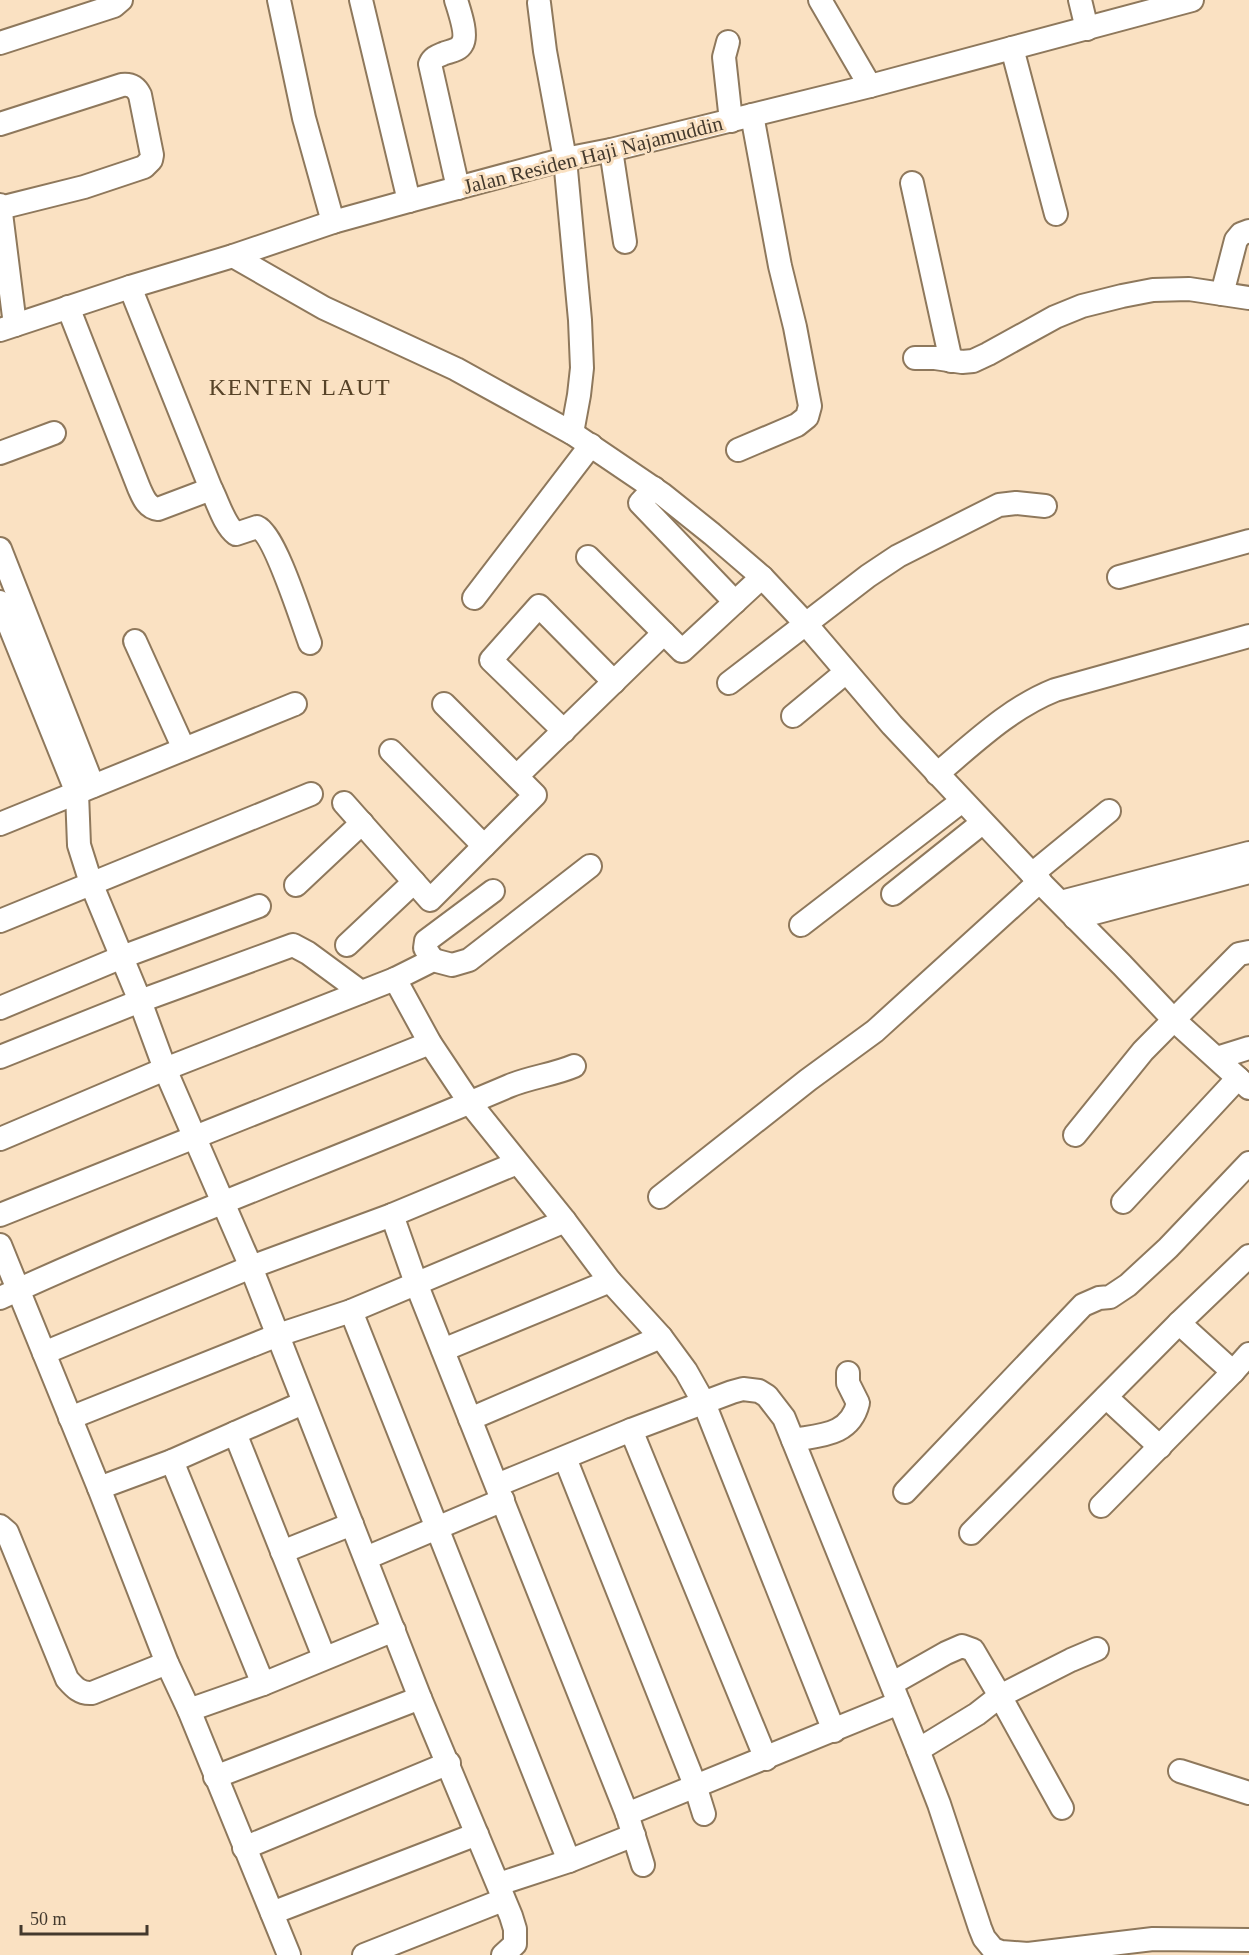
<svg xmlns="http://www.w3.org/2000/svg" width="1249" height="1955" viewBox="0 0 1249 1955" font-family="'Times New Roman',serif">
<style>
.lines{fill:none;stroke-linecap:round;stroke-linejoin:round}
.minor-casing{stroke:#8e785c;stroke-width:26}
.minor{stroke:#fff;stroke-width:22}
.labels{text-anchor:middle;stroke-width:6;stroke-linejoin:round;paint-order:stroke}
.street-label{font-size:21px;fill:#43392d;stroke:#fae1c2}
.quarter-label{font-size:24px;letter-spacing:1.5px;fill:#564227;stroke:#fae1c2}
</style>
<rect width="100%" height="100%" fill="#fae1c2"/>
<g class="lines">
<defs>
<g id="minor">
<polyline points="279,0 304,118 333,222"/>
<polyline points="361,0 409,201"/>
<path d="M456,0C459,10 468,35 462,44C459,50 451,51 445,53C438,56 433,57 430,64L458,188"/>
<polyline points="820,0 870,86"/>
<polyline points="1080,0 1087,29"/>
<polyline points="539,3 545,51 565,159 580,320 582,368 579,395 572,433"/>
<polyline points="728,42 724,57 731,121"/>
<polyline points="0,43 114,6 121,0"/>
<polyline points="1012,48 1056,214"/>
<path d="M0,124L122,85C131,84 136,87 140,95L152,155L151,160L144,167L84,187L0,208"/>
<polyline points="611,150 625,242"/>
<polyline points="912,183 951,361"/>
<polyline points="0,205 15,325"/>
<polyline points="233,256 324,308 456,369 572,433 662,494 712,534 762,577 805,623 892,725 1032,874 1122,965 1173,1019 1249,1088"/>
<path d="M130,287L211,489C218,502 224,525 236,534L257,527C275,534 302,622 310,643"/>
<polyline points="1222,294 1236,240 1241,234 1249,231"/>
<path d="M68,307L139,488C143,497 147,508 158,509L211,489"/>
<polyline points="0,330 130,287 233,256 333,222 409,201 565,159 611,150 870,86 1192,0"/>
<polyline points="915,358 935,358 962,362 973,361 988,354 1055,317 1082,306 1122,296 1153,290 1189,289 1249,298"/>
<polyline points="738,450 797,425 807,417 810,406 795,327 780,266 752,115"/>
<polyline points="0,453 54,433"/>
<polyline points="654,488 640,503 735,602"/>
<polyline points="0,549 93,786"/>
<polyline points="588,557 682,651 762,577"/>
<polyline points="1119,577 1249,541"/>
<polyline points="474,598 591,445"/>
<polyline points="0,602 77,793 79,845 91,883 140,1001 165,1069 251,1267 420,1698 511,1916 515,1929 515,1944 503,1955"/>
<polyline points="135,641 184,749"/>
<polyline points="729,683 868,576 898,556 999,505 1016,503 1045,506"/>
<polyline points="793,716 846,672"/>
<polyline points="564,731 491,660 539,606 614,682"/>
<polyline points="391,751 484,846"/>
<path d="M937,774C975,742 1010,708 1055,690L1249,636"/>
<polyline points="517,776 664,633"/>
<polyline points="344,803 430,900 535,795 444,704"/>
<polyline points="0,824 295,704"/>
<polyline points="1032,874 1109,811"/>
<polyline points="296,885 362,823"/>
<polyline points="893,894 982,823"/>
<polyline points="1061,902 1249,853"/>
<polyline points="1075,918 1249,872"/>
<polyline points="0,921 311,794"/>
<polyline points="801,925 962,801"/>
<polyline points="347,945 414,882"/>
<polyline points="433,960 425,948 426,941 493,891"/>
<polyline points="395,979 430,1043 470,1103 565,1221 610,1281 661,1337 686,1371 704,1403 834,1731"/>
<polyline points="0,1008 122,957 259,906"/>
<polyline points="0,1057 140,1001 293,945 308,953 361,992"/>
<polyline points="1217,1058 1249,1048"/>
<polyline points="1075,1135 1143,1051 1239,954 1249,952"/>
<polyline points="0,1139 165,1069 395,979 433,960 452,965 469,960 590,866"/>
<polyline points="660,1197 808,1080 875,1031 1040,881"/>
<polyline points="1123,1202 1238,1078"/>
<polyline points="0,1215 430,1043"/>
<polyline points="392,1215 416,1283 627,1814 643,1865"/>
<polyline points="0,1245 99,1488 167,1663 189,1710 263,1684 394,1630"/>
<path d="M0,1298C167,1221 340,1158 509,1086C530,1077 553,1075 574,1066"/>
<polyline points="351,1311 569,1861"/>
<polyline points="443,1350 610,1281"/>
<polyline points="44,1353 251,1267 392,1215 517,1163"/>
<polyline points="1233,1372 1249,1354"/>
<polyline points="1106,1397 1160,1447"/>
<polyline points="70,1418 278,1335 351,1311 565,1221"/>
<polyline points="470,1419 661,1337"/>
<polyline points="631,1430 766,1759"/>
<polyline points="235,1433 324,1657"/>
<path d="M793,1440C820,1435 850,1436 858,1403L848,1383V1373"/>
<polyline points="565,1458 695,1785 704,1814"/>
<polyline points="172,1461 263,1684"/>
<polyline points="497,1485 631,1430 732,1392 743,1389 759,1391 767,1396 784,1418 918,1750 977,1714 1000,1696 1062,1808"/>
<polyline points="99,1488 172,1461 303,1403"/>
<polyline points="905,1492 1083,1305 1099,1298 1110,1297 1128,1285 1168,1248 1249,1163"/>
<polyline points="1101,1506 1233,1372 1179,1323"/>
<path d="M0,1526L7,1532L67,1679C74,1687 80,1694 92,1693L167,1663"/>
<polyline points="971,1533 1179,1323 1249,1256"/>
<polyline points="282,1552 352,1524"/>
<polyline points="366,1558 503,1500"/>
<polyline points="893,1683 946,1653 962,1646 973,1650 1000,1696 1071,1660 1097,1649"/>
<polyline points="189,1710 289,1955"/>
<polyline points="918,1750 939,1804 980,1928 984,1938 993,1949 1001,1952 1014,1953 1028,1954 1153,1939 1249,1940"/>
<polyline points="1180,1771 1249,1793"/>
<polyline points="215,1777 420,1698"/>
<polyline points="627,1814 899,1703"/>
<polyline points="244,1848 449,1763"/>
<polyline points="499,1884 569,1861 634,1835"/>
<polyline points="272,1913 477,1834"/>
<polyline points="364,1955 503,1900"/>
</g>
</defs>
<use href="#minor" class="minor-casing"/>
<use href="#minor" class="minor"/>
</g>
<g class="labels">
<g class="street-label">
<text transform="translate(593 155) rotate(-14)" y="7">Jalan Residen Haji Najamuddin</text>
</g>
<g class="quarter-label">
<text x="300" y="395">KENTEN LAUT</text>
</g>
</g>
<path d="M21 1925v9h126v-9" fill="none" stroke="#43392d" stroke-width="3"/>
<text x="30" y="1925" font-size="18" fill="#43392d" stroke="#fae1c2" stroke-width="4.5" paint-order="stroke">50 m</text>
</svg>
